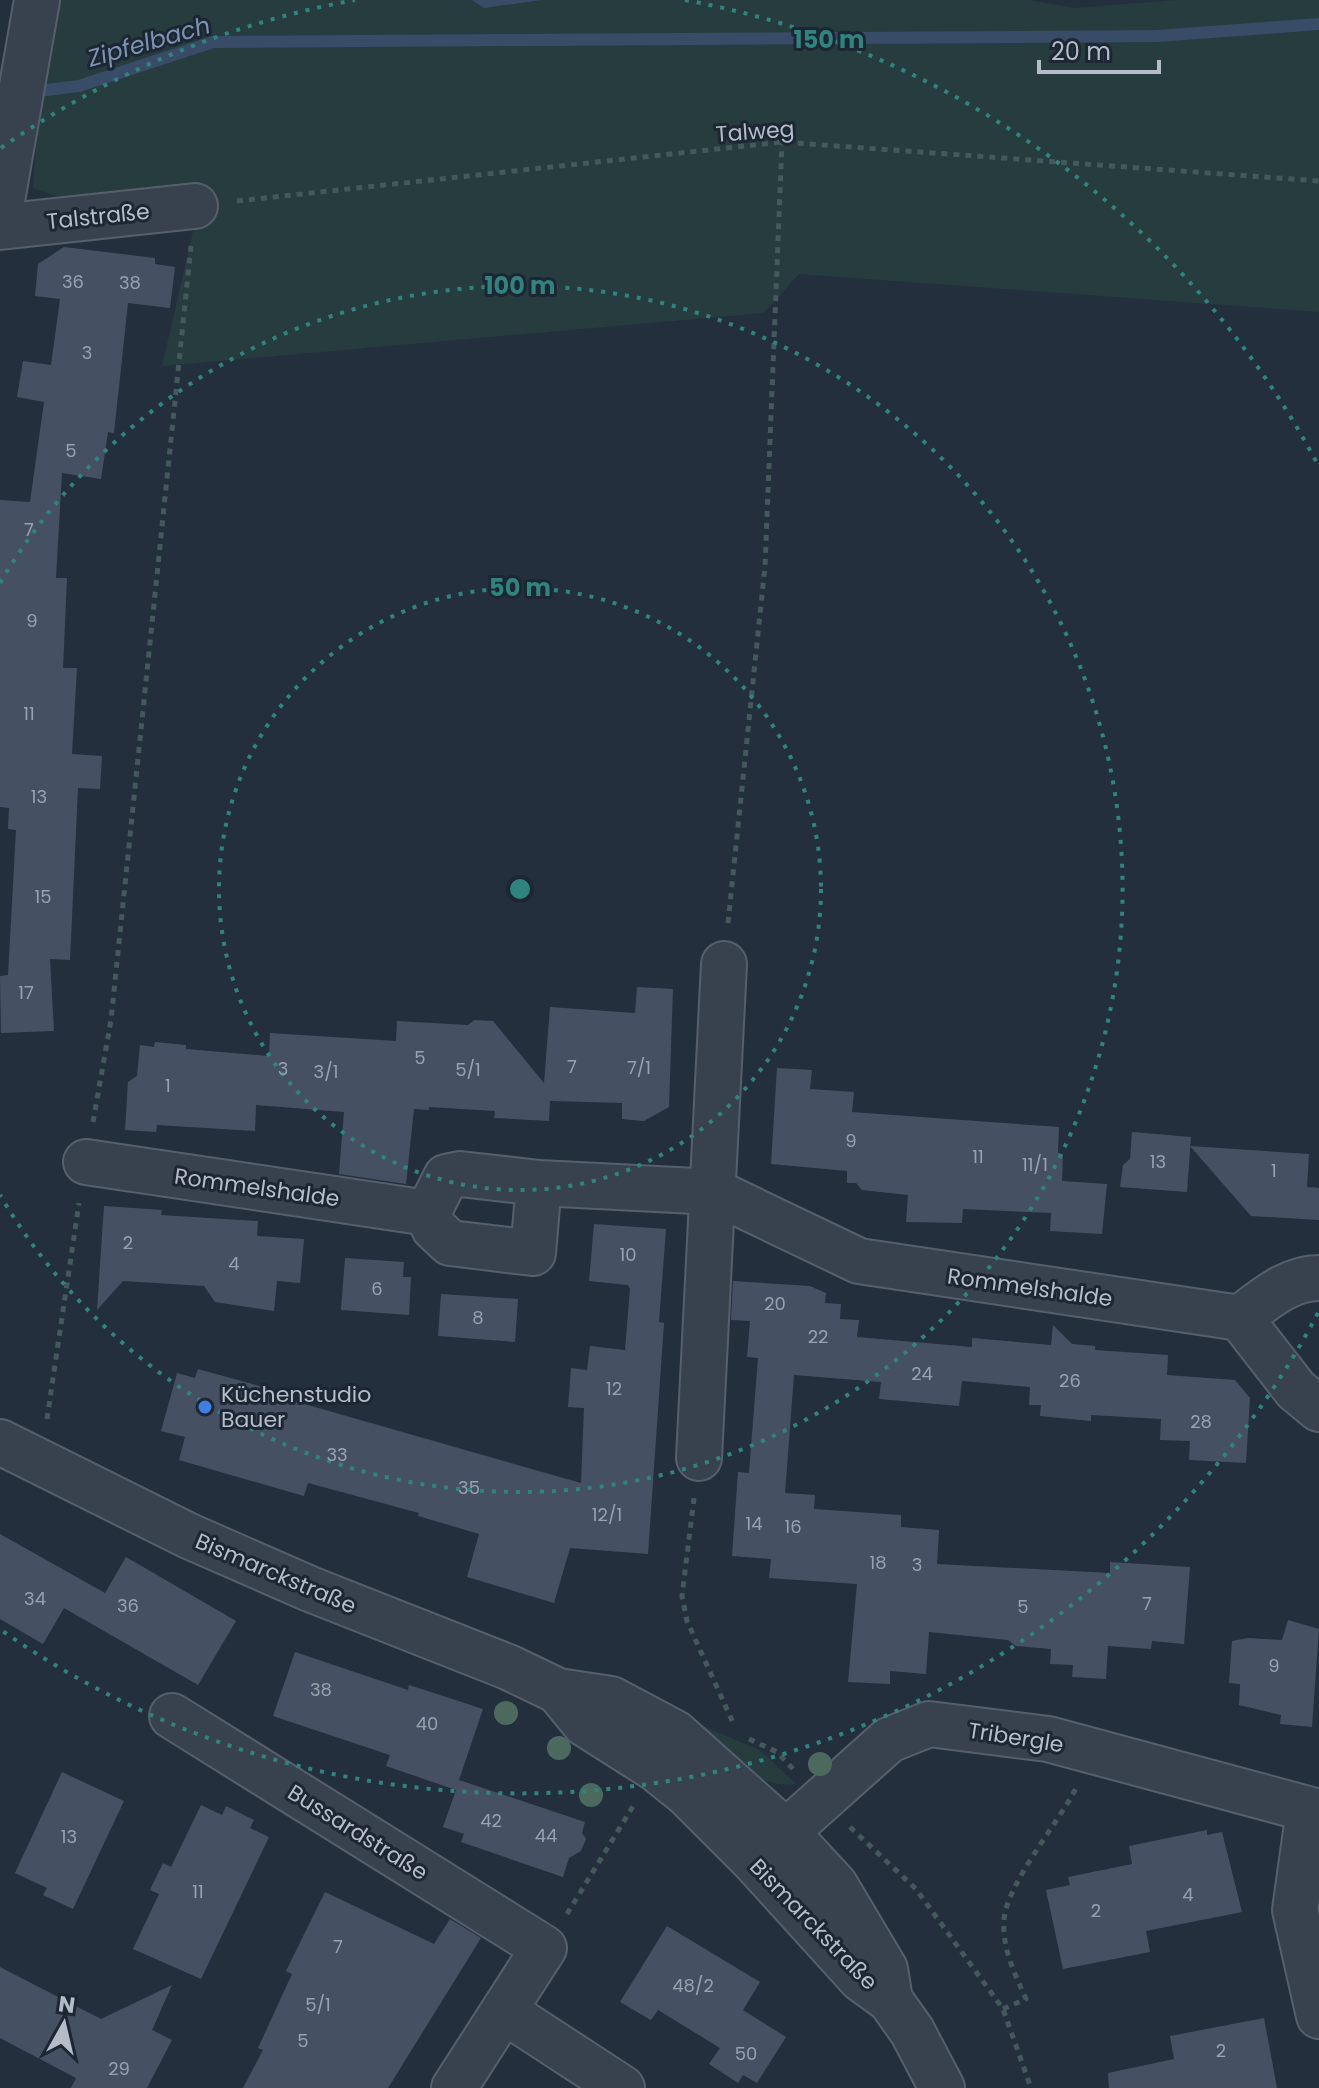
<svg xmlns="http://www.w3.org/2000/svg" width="1319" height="2088" viewBox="0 0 1319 2088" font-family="Poppins,sans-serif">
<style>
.green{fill:#263c3f}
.water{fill:#394c67}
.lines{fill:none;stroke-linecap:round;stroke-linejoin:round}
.stream{stroke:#394c67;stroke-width:12}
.building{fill:#455162}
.minor-casing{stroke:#565f6c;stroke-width:48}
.tertiary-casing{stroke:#565f6c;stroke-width:48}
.path{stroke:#44595c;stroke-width:5;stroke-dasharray:6 6;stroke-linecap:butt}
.minor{stroke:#38414e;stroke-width:44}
.tertiary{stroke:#38414e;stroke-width:44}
.tree{fill:#4b6a5d}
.ring{fill:none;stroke:#308480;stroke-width:4;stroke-dasharray:4 8}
.shop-dot{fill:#3f7fe0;stroke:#1d2633;stroke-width:3}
.labels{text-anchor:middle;stroke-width:6;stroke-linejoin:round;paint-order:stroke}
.number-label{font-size:18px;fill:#98a1af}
.street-label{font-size:22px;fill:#b4bcc9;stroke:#1d2633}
.poi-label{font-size:22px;fill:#b4bcc9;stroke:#1d2633;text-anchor:start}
.water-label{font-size:24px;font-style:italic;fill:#7c92b1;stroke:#1d2633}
.centre{fill:#308480;stroke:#1d2633;stroke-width:4}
.ring-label{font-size:24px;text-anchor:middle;font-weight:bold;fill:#308480;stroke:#1d2633;stroke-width:6;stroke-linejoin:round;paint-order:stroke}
</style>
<rect width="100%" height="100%" fill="#242f3e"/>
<g class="green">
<polygon points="47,0 1029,0 1075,8 1177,0 1319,0 1319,312 799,274 764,313 162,366 202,193 74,202 33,188"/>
<path d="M700,1725L760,1750L796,1784C756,1790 725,1753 696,1730Z"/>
</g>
<polygon class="water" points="472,0 541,0 484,8"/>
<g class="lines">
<polyline class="stream" points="30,92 79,86 213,42 1157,36 1319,24"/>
</g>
<g class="building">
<polygon points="64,247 155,258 155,264 175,267 170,308 128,303 114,433 108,432 101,479 62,473 56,578 67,578 63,668 77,668 72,754 102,756 100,789 78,788 70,960 50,959 54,1031 1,1033 0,976 8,975 16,830 8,829 9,808 0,807 0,500 30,502 44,402 17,397 23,361 51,365 60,299 35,296 38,264"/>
<polygon points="637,987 673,989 669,1107 644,1121 622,1119 622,1103 550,1101 549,1121 494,1118 495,1111 429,1107 429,1110 414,1109 406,1184 339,1174 344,1112 256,1105 255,1131 157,1125 156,1132 125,1130 128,1082 137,1076 140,1045 154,1047 155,1042 186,1045 186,1049 269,1056 270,1033 396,1041 397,1021 468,1025 474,1020 493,1021 544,1083 550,1007 635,1013"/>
<polygon points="777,1068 812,1070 810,1089 854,1092 852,1112 1059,1127 1058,1153 1063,1154 1062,1181 1107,1184 1102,1234 1050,1231 1051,1213 963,1209 962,1223 906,1222 908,1195 862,1190 856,1183 847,1183 847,1171 771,1164"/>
<polygon points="1132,1132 1191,1137 1187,1192 1120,1187 1123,1165 1130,1159"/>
<polygon points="1190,1146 1309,1154 1307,1187 1319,1188 1319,1220 1251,1216"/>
<polygon points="104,1206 162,1210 161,1215 258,1221 257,1236 304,1239 300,1283 277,1281 274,1311 215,1302 204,1286 123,1281 97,1310"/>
<polygon points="594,1224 666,1229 659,1322 664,1323 648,1554 570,1548 554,1603 467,1577 479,1534 418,1516 419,1513 308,1483 304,1496 179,1460 185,1437 161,1431 177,1373 195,1378 198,1369 281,1392 280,1397 581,1483 584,1408 568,1407 571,1368 587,1370 590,1346 625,1350 630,1289 628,1285 589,1281"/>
<polygon points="345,1258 404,1262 403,1277 411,1277 409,1315 341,1310"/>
<polygon points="733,1281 810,1286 826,1293 825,1303 841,1304 840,1319 859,1320 857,1337 972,1347 972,1338 1051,1345 1053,1325 1072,1344 1095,1346 1095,1350 1168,1355 1167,1375 1235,1380 1250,1398 1246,1463 1189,1460 1190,1441 1160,1440 1161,1419 1091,1415 1091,1421 1040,1416 1041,1405 1029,1405 1030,1387 962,1381 959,1406 879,1399 881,1382 794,1375 785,1493 815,1495 814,1509 901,1515 901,1527 939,1530 937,1564 1110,1573 1110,1562 1190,1567 1184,1644 1152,1641 1151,1649 1108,1646 1106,1679 1072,1677 1073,1665 1050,1664 1051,1649 1016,1646 1008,1640 929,1632 926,1674 890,1671 890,1684 848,1682 857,1584 769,1578 771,1559 732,1556 738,1472 749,1473 758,1358 747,1357 750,1321 731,1320"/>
<polygon points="441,1294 518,1299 515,1342 438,1336"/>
<polygon points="0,1534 105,1593 126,1557 236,1621 198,1685 64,1608 43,1644 0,1619"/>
<polygon points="1288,1620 1319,1629 1312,1727 1280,1724 1281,1715 1239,1705 1240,1684 1229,1683 1232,1641 1248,1638 1282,1640"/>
<polygon points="295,1652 408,1690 409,1685 483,1709 459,1780 585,1822 582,1833 586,1839 581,1851 569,1858 563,1877 461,1842 464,1834 443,1827 456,1790 386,1766 390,1755 273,1716"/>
<polygon points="62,1772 124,1801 73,1909 43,1895 47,1888 15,1873"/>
<polygon points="201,1805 222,1815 226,1806 254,1820 250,1828 269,1837 201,1979 133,1949 159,1894 150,1890 163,1863 171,1867"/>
<polygon points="1207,1830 1207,1835 1222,1832 1242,1912 1146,1931 1150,1952 1063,1969 1046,1890 1070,1885 1068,1877 1132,1864 1129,1846"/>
<polygon points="325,1892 434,1944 450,1919 481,1938 388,2088 243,2088 263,2050 258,2048 292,1974 286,1971"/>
<polygon points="667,1926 760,1982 743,2010 786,2037 757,2083 743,2075 738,2083 709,2064 720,2048 658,2010 651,2020 620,2002"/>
<polygon points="0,1967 101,2019 172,1985 152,2030 172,2040 147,2088 71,2088 76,2078 0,2038"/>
<polygon points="1264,2018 1277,2088 1109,2088 1108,2073 1174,2059 1170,2036"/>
</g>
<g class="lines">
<defs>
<g id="minor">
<polyline points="0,212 37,0"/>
<polyline points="0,227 195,206"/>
<polyline points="86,1162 428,1213"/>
<polyline points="539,1183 533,1253 450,1243 434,1228 428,1213 446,1177 460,1174 539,1183 715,1192 859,1261 1240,1318 1296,1390 1319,1409"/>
<path d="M1240,1318C1264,1300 1288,1278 1319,1278"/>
<polyline points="699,1458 724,964"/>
<polyline points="172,1716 544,1948 454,2088"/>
<polyline points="1309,1810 1295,1910 1319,2016"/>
<polyline points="759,1856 889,1740 929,1724 1048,1739 1319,1812"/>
<polyline points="504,2011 622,2088"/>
</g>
<g id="tertiary">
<polyline points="0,1442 189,1536 310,1589 508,1667 558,1691 611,1699 675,1733 786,1832 835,1885 885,1969 890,2000"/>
<polyline points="558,1691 585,1724 656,1769 686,1793 754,1861 861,1979 890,2000 912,2031 942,2088"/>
</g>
</defs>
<use href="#minor" class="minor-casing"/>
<use href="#tertiary" class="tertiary-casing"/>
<g class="path">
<polyline points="237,201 782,142 1319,181"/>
<polyline points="728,923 765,566 782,142"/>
<polyline points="93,1122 111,1020 191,246"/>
<polyline points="47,1419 79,1203"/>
<polyline points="694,1498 682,1596 687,1621 734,1725"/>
<polyline points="749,1739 777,1752 793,1769"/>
<polyline points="850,1827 916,1889 1003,2009 1031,2088"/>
<polyline points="567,1914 635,1803"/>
<path d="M1003,2009L1026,1999C1015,1974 1002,1949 1004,1920C1006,1885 1059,1822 1076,1788"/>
</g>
<use href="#minor" class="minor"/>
<use href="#tertiary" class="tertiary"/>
</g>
<g class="tree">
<circle cx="506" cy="1713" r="12"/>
<circle cx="559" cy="1748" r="12"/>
<circle cx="820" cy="1764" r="12"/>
<circle cx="591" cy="1795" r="12"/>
</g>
<g class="ring">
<circle cx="520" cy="889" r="301"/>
<path d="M0 583A603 603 0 1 1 0 1195"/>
<path d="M1318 1313A904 904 0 0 1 1 1630M1 148A904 904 0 0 1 355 0M685 0A904 904 0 0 1 1318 465"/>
</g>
<circle class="shop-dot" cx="205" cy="1407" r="8"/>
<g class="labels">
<g class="number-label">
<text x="73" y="288">36</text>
<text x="130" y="289">38</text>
<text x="87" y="359">3</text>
<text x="71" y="457">5</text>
<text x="29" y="536">7</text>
<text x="32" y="627">9</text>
<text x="29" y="720">11</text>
<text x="39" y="803">13</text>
<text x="43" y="903">15</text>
<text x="26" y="999">17</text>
<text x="420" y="1064">5</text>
<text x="572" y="1073">7</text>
<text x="639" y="1074">7/1</text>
<text x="283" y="1075">3</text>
<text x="468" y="1076">5/1</text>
<text x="326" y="1078">3/1</text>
<text x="168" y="1092">1</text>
<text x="851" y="1147">9</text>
<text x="978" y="1163">11</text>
<text x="1158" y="1168">13</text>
<text x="1035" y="1171">11/1</text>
<text x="1274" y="1177">1</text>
<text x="128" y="1249">2</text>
<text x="628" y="1261">10</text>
<text x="234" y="1270">4</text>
<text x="377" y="1295">6</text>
<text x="775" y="1310">20</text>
<text x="478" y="1324">8</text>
<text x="818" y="1343">22</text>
<text x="922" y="1380">24</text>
<text x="1070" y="1387">26</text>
<text x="614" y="1395">12</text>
<text x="1201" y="1428">28</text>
<text x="337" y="1461">33</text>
<text x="469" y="1494">35</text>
<text x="607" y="1521">12/1</text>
<text x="754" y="1530">14</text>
<text x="793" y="1533">16</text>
<text x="878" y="1569">18</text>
<text x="917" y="1571">3</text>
<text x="35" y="1605">34</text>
<text x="1147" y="1610">7</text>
<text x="128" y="1612">36</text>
<text x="1023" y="1613">5</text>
<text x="1274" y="1672">9</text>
<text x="321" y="1696">38</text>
<text x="427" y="1730">40</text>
<text x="491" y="1827">42</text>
<text x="546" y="1842">44</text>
<text x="69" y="1843">13</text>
<text x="198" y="1898">11</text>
<text x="1188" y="1901">4</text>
<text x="1096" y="1917">2</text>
<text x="338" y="1953">7</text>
<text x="693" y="1992">48/2</text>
<text x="318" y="2011">5/1</text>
<text x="303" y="2047">5</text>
<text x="1221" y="2057">2</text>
<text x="746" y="2060">50</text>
<text x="119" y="2075">29</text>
</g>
<g class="street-label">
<text transform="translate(755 131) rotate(-4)" y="8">Talweg</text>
<text transform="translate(98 216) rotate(-6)" y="8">Talstraße</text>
<text transform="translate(257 1187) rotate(8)" y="8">Rommelshalde</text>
<text transform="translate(1030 1287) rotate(8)" y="8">Rommelshalde</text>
<text transform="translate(276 1573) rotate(23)" y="8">Bismarckstraße</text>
<text transform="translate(1016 1737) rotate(9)" y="8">Tribergle</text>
<text transform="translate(358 1832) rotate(32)" y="8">Bussardstraße</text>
<text transform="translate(814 1924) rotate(46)" y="8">Bismarckstraße</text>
</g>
<g class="poi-label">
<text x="221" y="1402">Küchenstudio<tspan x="221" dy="25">Bauer</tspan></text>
</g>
<g class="water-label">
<text transform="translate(149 42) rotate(-16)" y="8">Zipfelbach</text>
</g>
</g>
<circle cx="520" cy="889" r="12" class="centre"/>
<g class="ring-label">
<text x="829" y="48">150 m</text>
<text x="520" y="294">100 m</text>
<text x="520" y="596">50 m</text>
</g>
<g transform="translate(64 2024) rotate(8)" stroke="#1d2633" stroke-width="6" paint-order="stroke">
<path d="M0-6L14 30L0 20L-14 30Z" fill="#b4bcc9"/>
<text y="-12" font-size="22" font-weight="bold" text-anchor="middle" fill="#b4bcc9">N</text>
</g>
<path d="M1039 60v12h120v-12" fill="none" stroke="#b4bcc9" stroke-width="4"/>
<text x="1051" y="60" font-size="24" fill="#b4bcc9" stroke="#1d2633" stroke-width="6" paint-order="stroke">20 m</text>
</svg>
